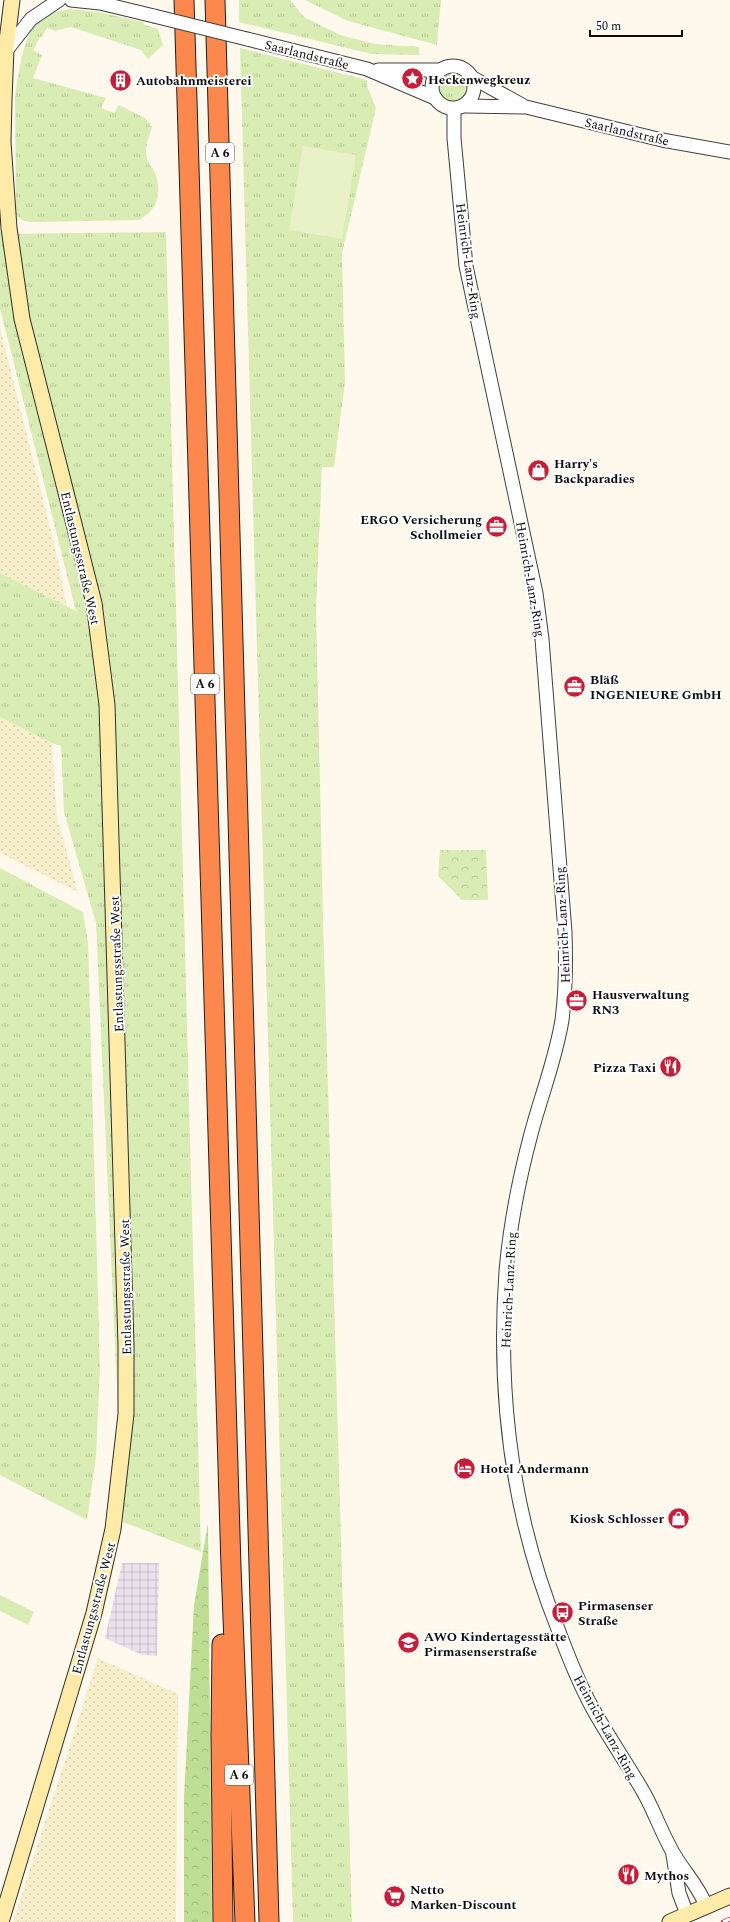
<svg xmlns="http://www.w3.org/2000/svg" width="730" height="1922" viewBox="0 0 730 1922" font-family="Spectral,serif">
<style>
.industrial{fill:url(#industrial-grid)}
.farmland{fill:url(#farmland-dots)}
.grass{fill:url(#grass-tufts)}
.forest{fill:url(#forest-crowns)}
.park{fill:url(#park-crowns)}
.garden{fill:#d8ecb4}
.pitch{fill:#e9f2c7}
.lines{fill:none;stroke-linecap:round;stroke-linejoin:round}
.tertiary-casing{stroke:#404040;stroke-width:15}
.secondary-casing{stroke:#2f2f2f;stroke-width:17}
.motorway-casing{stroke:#1e1e1e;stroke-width:21}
.tertiary{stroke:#fff;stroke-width:13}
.secondary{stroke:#ffeba8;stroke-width:15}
.motorway{stroke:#fd884d;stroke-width:19}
.rail-casing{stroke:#c61d39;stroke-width:4.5}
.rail{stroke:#fff;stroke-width:3;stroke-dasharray:9;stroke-linecap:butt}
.tertiary-bridge-casing{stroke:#404040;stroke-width:15;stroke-linecap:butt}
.tertiary-bridge{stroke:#fff;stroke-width:13}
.labels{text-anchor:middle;stroke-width:4;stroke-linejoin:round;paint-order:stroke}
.shield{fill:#fff;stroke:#565656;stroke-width:1}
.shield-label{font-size:12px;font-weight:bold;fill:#0d0d0d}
.street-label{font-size:13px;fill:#0d0d0d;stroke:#fff}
.poi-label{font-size:13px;font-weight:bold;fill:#0d0d0d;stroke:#fff;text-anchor:start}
</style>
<defs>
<pattern id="industrial-grid" width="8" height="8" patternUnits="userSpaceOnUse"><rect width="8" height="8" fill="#eae1ed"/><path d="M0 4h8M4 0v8" fill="none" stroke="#c8c0ca"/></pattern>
<pattern id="farmland-dots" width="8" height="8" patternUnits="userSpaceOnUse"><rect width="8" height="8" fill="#f7eecb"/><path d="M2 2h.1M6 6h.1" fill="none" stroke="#d3cbad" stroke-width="1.8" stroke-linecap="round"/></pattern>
<pattern id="grass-tufts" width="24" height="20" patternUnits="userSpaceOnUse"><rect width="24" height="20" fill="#d8ecb4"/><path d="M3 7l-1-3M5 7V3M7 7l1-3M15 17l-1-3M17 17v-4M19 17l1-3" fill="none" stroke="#b8c99a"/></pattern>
<pattern id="forest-crowns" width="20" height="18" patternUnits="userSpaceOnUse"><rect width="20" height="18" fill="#bdde93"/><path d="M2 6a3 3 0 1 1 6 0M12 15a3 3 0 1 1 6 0" fill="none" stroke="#a1bd7e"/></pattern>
<pattern id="park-crowns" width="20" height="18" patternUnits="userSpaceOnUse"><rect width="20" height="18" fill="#d8ecb4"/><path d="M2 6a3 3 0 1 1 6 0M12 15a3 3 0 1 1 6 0" fill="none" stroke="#b8c99a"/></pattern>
</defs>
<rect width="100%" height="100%" fill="#fff9ed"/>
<polygon class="industrial" points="122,1563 159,1563 157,1656 142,1655 105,1638"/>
<g class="farmland">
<polygon points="0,328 55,547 67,607 0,573"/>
<polygon points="0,717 52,743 57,817 78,892 0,853"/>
<polygon points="98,1658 178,1694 176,1922 13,1922"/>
</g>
<g class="grass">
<polygon points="239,0 290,0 304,17 340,35 375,44 419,47 419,55 372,54 239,22"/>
<polygon points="305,0 441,0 437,45 348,21"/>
<path d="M70,9L98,12L143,22L145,25L158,29L163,45L148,59L141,50L71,27L55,31L47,28L42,37H40L33,50L42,55L33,78L106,98L101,108L114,113L119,105L145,118L152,127C149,137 144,148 147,158C148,164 154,169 156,175C162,195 157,210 139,220L37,222C28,222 21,222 16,214L15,97C18,76 23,35 38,21C47,13 59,11 70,9Z"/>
<polygon points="240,48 367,80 367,86 376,108 342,253 345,382 334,467 322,467 316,609 323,915 352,1922 293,1922"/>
<circle cx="453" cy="87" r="14"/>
<polygon points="0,229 1,234 166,232 201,1552 123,1522 96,923 64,812 61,746 52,743 0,717 0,573 76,611 0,308"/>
<polygon points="0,868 83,912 88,942 100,1368 96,1457 87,1520 0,1475"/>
</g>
<polygon class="forest" points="208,1523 212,1922 184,1922 184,1797 194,1605"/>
<polygon class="park" points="440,850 486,850 488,900 462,900 438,876"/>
<polygon class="garden" points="0,1595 34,1612 28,1625 0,1611"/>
<polygon class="pitch" points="303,146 356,155 342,239 289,230"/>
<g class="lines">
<defs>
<g id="tertiary">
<polyline points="71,0 100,3 154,16"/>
<polyline points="247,39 367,69 435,98"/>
<polyline points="6,51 31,19 59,0"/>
<circle cx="453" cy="87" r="21"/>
<polyline points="378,70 440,70"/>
<polyline points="473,78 522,105"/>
<polyline points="464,106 526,107 662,140 730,152"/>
<path d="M454,109V138L466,266L536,593L542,639L565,932C566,962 566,990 562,1020C556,1058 541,1096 531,1134C519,1179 510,1225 506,1271C497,1394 512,1515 558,1629C568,1656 579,1684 593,1709C609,1738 628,1765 644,1793C654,1811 661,1831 671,1849C681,1869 698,1884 706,1906"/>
<polyline points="673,1855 679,1893 687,1914"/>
</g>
<g id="secondary">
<polyline points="1,1922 94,1613 113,1529 126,1414 126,1345 107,705 94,603 22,319 9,228 3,142 4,100 6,49 12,0"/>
<polyline points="670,1922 730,1896"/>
</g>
<g id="motorway">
<polyline points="184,0 231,1567 245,1922"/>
<polyline points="215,0 269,1922"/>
<polyline points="222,1644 221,1736 223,1922"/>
</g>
</defs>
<use href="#tertiary" class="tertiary-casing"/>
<use href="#secondary" class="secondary-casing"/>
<use href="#motorway" class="motorway-casing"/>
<use href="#tertiary" class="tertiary"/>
<use href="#secondary" class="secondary"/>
<use href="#motorway" class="motorway"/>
<defs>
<polyline id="rail" points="723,1922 730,1919"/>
</defs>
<use href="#rail" class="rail-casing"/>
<use href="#rail" class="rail"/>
<defs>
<polyline id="tertiary-bridge" points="154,16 247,39"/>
</defs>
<use href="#tertiary-bridge" class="tertiary-bridge-casing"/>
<use href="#tertiary-bridge" class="tertiary-bridge"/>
</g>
<defs>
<symbol id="sight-disc" viewBox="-11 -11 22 22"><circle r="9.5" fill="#c61d39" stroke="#fff"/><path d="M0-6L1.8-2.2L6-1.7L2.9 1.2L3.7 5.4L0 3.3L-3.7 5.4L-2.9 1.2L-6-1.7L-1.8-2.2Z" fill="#fff"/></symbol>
<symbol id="building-disc" viewBox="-11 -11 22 22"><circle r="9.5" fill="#c61d39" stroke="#fff"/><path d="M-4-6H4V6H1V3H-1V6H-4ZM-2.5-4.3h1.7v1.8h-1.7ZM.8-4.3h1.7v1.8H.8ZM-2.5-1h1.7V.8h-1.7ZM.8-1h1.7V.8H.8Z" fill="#fff"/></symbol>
<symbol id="shop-disc" viewBox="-11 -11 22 22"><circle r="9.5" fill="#c61d39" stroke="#fff"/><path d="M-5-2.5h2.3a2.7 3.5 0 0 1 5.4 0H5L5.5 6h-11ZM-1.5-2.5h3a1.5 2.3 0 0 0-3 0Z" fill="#fff"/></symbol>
<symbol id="office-disc" viewBox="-11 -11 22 22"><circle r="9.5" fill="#c61d39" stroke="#fff"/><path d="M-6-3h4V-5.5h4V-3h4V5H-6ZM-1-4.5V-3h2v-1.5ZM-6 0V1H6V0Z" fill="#fff"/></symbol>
<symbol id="restaurant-disc" viewBox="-11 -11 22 22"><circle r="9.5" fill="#c61d39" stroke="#fff"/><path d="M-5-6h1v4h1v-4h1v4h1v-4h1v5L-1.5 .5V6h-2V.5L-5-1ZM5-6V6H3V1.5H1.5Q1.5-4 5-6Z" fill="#fff"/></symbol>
<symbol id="hotel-disc" viewBox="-11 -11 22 22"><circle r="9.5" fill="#c61d39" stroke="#fff"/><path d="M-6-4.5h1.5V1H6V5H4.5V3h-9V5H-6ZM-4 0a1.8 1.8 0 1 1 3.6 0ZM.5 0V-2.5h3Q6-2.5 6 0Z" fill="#fff"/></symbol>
<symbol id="bus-disc" viewBox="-11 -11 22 22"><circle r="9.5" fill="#c61d39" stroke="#fff"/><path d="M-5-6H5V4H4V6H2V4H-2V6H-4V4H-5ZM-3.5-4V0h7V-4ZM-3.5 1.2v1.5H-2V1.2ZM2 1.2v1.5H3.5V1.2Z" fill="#fff"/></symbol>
<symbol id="school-disc" viewBox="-11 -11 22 22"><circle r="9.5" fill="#c61d39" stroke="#fff"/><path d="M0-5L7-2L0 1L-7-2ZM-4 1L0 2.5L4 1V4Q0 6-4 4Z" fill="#fff"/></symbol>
<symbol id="supermarket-disc" viewBox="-11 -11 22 22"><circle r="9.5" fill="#c61d39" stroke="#fff"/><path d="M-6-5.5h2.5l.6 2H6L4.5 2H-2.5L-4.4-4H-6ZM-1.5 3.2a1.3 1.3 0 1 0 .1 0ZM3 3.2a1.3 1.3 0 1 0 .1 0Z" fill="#fff"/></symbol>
</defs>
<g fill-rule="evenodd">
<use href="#sight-disc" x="400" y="66" width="25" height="25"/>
<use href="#building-disc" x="108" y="68" width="25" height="25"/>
<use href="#shop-disc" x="526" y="458" width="25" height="25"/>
<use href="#office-disc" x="484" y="514" width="25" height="25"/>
<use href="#office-disc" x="562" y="674" width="25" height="25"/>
<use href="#office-disc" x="564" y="988" width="25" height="25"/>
<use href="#restaurant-disc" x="658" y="1054" width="25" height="25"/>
<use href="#hotel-disc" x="452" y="1456" width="25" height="25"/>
<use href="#shop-disc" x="666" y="1506" width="25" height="25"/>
<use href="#bus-disc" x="550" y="1600" width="25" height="25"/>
<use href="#school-disc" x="396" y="1630" width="25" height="25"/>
<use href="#restaurant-disc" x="616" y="1862" width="25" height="25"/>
<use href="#supermarket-disc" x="382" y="1884" width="25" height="25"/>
</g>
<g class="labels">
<g class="shield">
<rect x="206" y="143" width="28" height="20" rx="3"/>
<rect x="191" y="674" width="28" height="20" rx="3"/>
<rect x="225" y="1765" width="28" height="20" rx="3"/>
</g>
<g class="shield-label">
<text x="220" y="157">A 6</text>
<text x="205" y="688">A 6</text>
<text x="239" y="1779">A 6</text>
</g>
<g class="street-label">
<text transform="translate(307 54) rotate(14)" y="5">Saarlandstraße</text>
<text transform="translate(627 131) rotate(13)" y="5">Saarlandstraße</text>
<text transform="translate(469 261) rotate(82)" y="5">Heinrich-Lanz-Ring</text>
<text transform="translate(81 558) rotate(77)" y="5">Entlastungsstraße West</text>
<text transform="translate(531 579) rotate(80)" y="5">Heinrich-Lanz-Ring</text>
<text transform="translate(562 925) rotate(-93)" y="5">Heinrich-Lanz-Ring</text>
<text transform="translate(116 964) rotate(-92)" y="5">Entlastungsstraße West</text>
<text transform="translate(125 1287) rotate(-91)" y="5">Entlastungsstraße West</text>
<text transform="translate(508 1290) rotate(-87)" y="5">Heinrich-Lanz-Ring</text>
<text transform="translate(93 1608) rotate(-75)" y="5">Entlastungsstraße West</text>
<text transform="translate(606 1727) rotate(61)" y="5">Heinrich-Lanz-Ring</text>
</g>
<g class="poi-label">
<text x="428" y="84">Heckenwegkreuz</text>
<text x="136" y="85">Autobahnmeisterei</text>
<text x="554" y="468">Harry's<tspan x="554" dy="15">Backparadies</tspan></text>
<text x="482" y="524" text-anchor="end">ERGO Versicherung<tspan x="482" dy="15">Schollmeier</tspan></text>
<text x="590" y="684">Bläß<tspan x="590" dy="15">INGENIEURE GmbH</tspan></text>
<text x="592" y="999">Hausverwaltung<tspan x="592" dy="15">RN3</tspan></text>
<text x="656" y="1072" text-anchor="end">Pizza Taxi</text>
<text x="480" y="1473">Hotel Andermann</text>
<text x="664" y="1523" text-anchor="end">Kiosk Schlosser</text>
<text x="578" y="1610">Pirmasenser<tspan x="578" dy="15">Straße</tspan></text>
<text x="424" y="1641">AWO Kindertagesstätte<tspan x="424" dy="15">Pirmasenserstraße</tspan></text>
<text x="644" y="1880">Mythos</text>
<text x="410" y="1894">Netto<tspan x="410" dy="15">Marken-Discount</tspan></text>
</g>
</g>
<path d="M590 30v6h92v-6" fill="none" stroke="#0d0d0d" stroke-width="2"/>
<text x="596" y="30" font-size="12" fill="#0d0d0d" stroke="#ffffff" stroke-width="3" paint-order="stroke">50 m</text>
</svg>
